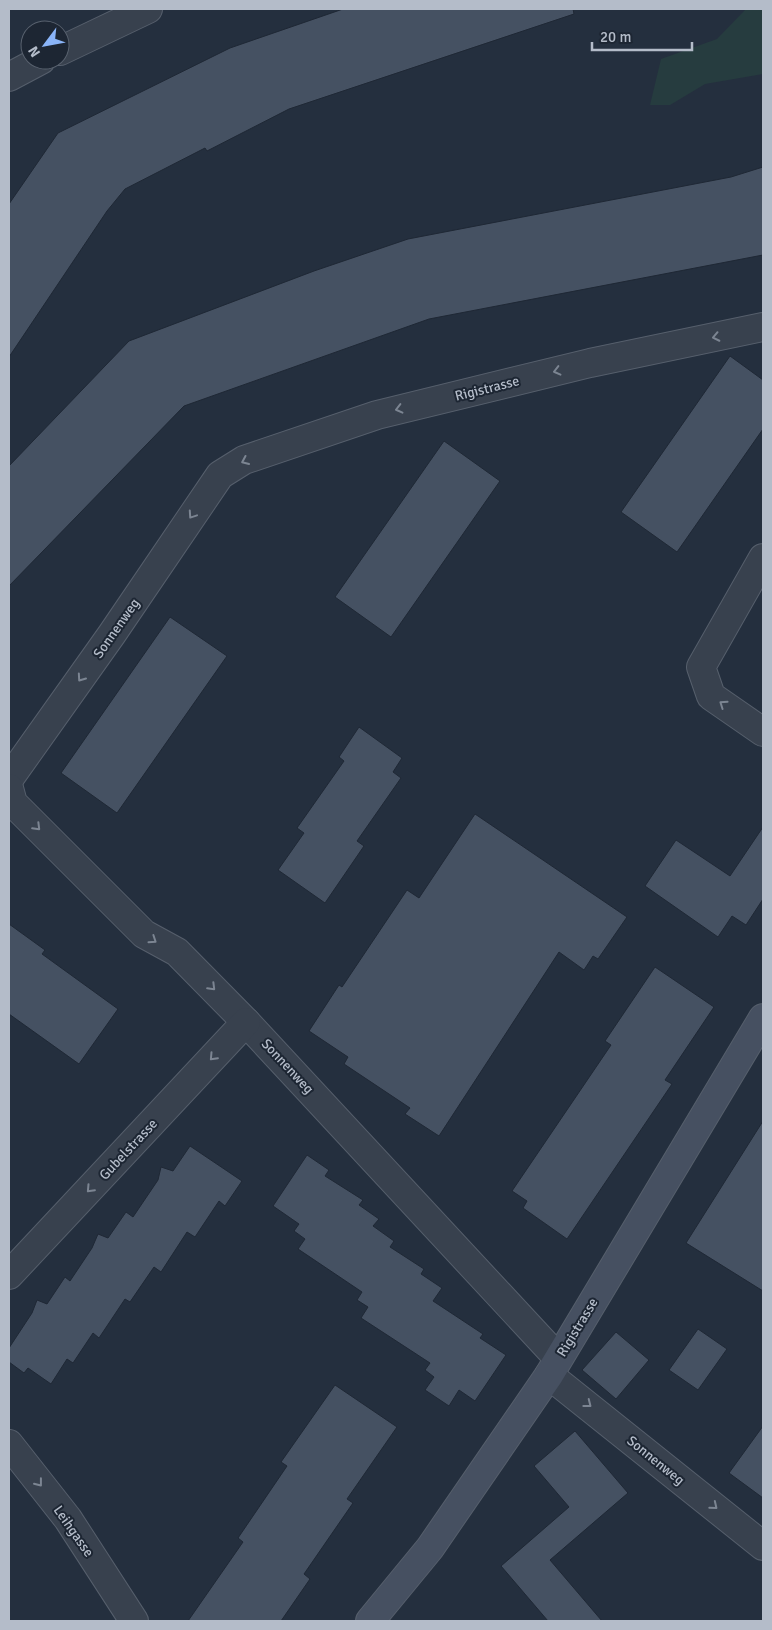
<svg xmlns="http://www.w3.org/2000/svg" width="772" height="1630" viewBox="0 0 772 1630" font-family="Signika,sans-serif">
<style>
.green{fill:#263c3f}
.building{fill:#455162;stroke:#1f2835}
.lines{fill:none;stroke-linecap:round;stroke-linejoin:round}
.street-casing{stroke:#565f6c;stroke-width:30}
.secondary-casing{stroke:#565f6c;stroke-width:30}
.street{stroke:#38414e;stroke-width:28}
.secondary{stroke:#465061;stroke-width:28}
.oneway{stroke:#7c8592}
.labels{text-anchor:middle;stroke-width:4;stroke-linejoin:round;paint-order:stroke}
.street-label{font-size:14px;fill:#b4bcc9;stroke:#1d2633}
</style>
<rect width="100%" height="100%" fill="#242f3e"/>
<polygon class="green" points="746,9 763,9 763,74 705,84 670,105 650,105 661,59 717,39"/>
<g class="building">
<polygon points="343,9 573,9 574,14 289,109 207,151 205,148 125,189 107,211 9,357 9,204 58,133 230,48"/>
<polygon points="763,167 763,255 429,319 184,406 9,586 9,466 129,341 314,271 408,239 731,177"/>
<polygon points="730,356 763,380 763,429 677,552 621,512"/>
<polygon points="444,441 500,481 391,637 335,597"/>
<polygon points="170,617 227,656 117,813 61,773"/>
<polygon points="359,727 402,758 393,772 401,778 357,841 364,846 325,903 278,870 304,833 297,828 344,761 339,757"/>
<polygon points="475,814 627,917 598,959 593,956 584,970 559,952 439,1136 405,1114 410,1108 344,1064 348,1057 309,1031 339,985 342,987 407,890 419,898"/>
<polygon points="763,827 763,899 746,925 732,916 718,937 645,886 676,840 730,876"/>
<polygon points="9,924 45,950 42,954 118,1009 79,1064 9,1014"/>
<polygon points="655,967 714,1007 665,1080 672,1084 567,1239 523,1208 527,1201 512,1191 611,1045 605,1041"/>
<polygon points="763,1121 763,1291 686,1243"/>
<polygon points="190,1146 242,1181 225,1206 219,1201 195,1237 187,1232 161,1272 154,1267 130,1302 125,1299 99,1338 93,1333 73,1363 67,1359 51,1384 28,1368 24,1373 9,1362 9,1348 32,1313 37,1300 47,1304 65,1277 70,1281 92,1248 98,1234 108,1238 126,1212 133,1217 158,1180 161,1167 173,1171"/>
<polygon points="307,1155 329,1170 325,1176 363,1200 359,1205 379,1219 373,1226 394,1241 390,1247 424,1269 421,1274 442,1288 433,1301 483,1334 480,1338 506,1355 475,1401 459,1390 449,1406 425,1390 434,1377 425,1370 430,1363 361,1318 368,1307 357,1300 362,1292 298,1249 305,1239 294,1231 299,1224 273,1206"/>
<polygon points="698,1329 727,1349 698,1390 669,1370"/>
<polygon points="616,1332 649,1360 616,1399 582,1370"/>
<polygon points="335,1385 397,1427 347,1499 353,1503 304,1574 310,1579 281,1621 188,1621 243,1542 238,1538 287,1466 281,1462"/>
<polygon points="763,1426 763,1498 729,1473"/>
<polygon points="575,1431 628,1493 550,1560 602,1621 548,1621 501,1566 569,1507 534,1466"/>
</g>
<g class="lines">
<defs>
<g id="street">
<polyline points="60,51 148,9"/>
<polyline points="9,77 41,60"/>
<polyline points="763,558 701,667 711,696 763,732"/>
<polyline points="9,779 112,634 220,475 244,460 377,415 590,363 763,327"/>
<polyline points="9,788 13,803 144,934 177,952 246,1022 558,1358"/>
<polyline points="9,1275 246,1022"/>
<polyline points="549,1375 763,1546"/>
<polyline points="9,1444 68,1519 134,1621"/>
</g>
<polyline id="secondary" points="370,1621 430,1548 549,1375 763,1018"/>
</defs>
<use href="#street" class="street-casing"/>
<use href="#secondary" class="secondary-casing"/>
<use href="#street" class="street"/>
<use href="#secondary" class="secondary"/>
</g>
<defs><path id="oneway-chevron" d="M-2-3.5L2.5 0L-2 3.5" fill="none" stroke-width="1.6" stroke-linecap="round" stroke-linejoin="round" transform="scale(1.25)"/></defs>
<g class="oneway">
<use href="#oneway-chevron" transform="translate(716 337) rotate(168)"/>
<use href="#oneway-chevron" transform="translate(557 371) rotate(166)"/>
<use href="#oneway-chevron" transform="translate(399 409) rotate(166)"/>
<use href="#oneway-chevron" transform="translate(245 461) rotate(156)"/>
<use href="#oneway-chevron" transform="translate(192 515) rotate(124)"/>
<use href="#oneway-chevron" transform="translate(81 678) rotate(125)"/>
<use href="#oneway-chevron" transform="translate(723 704) rotate(-145)"/>
<use href="#oneway-chevron" transform="translate(37 827) rotate(45)"/>
<use href="#oneway-chevron" transform="translate(153 940) rotate(34)"/>
<use href="#oneway-chevron" transform="translate(212 987) rotate(45)"/>
<use href="#oneway-chevron" transform="translate(213 1057) rotate(133)"/>
<use href="#oneway-chevron" transform="translate(90 1189) rotate(133)"/>
<use href="#oneway-chevron" transform="translate(588 1404) rotate(38)"/>
<use href="#oneway-chevron" transform="translate(39 1483) rotate(52)"/>
<use href="#oneway-chevron" transform="translate(714 1506) rotate(39)"/>
</g>
<g class="labels">
<g class="street-label">
<text transform="translate(487 388) rotate(-14)" y="5">Rigistrasse</text>
<text transform="translate(116 628) rotate(-55)" y="5">Sonnenweg</text>
<text transform="translate(288 1066) rotate(47)" y="5">Sonnenweg</text>
<text transform="translate(128 1149) rotate(-47)" y="5">Gubelstrasse</text>
<text transform="translate(577 1327) rotate(-59)" y="5">Rigistrasse</text>
<text transform="translate(656 1460) rotate(39)" y="5">Sonnenweg</text>
<text transform="translate(74 1531) rotate(55)" y="5">Leihgasse</text>
</g>
</g>
<rect width="772" height="1630" fill="none" stroke="#b4bcc9" stroke-width="20"/>
<g transform="translate(45 45) rotate(238)"><circle r="24" fill="#1d2633" stroke="#59626f"/>
<path d="M0-4L9 19L0 12L-9 19Z" fill="#8ab4f8"/>
<text y="-8" font-size="14" font-weight="bold" text-anchor="middle" fill="#b4bcc9">N</text>
</g>
<path d="M592 42v8h100v-8" fill="none" stroke="#b4bcc9" stroke-width="2.5"/>
<text x="600" y="42" font-size="15" fill="#b4bcc9" stroke="#1d2633" stroke-width="4" paint-order="stroke">20 m</text>
</svg>
